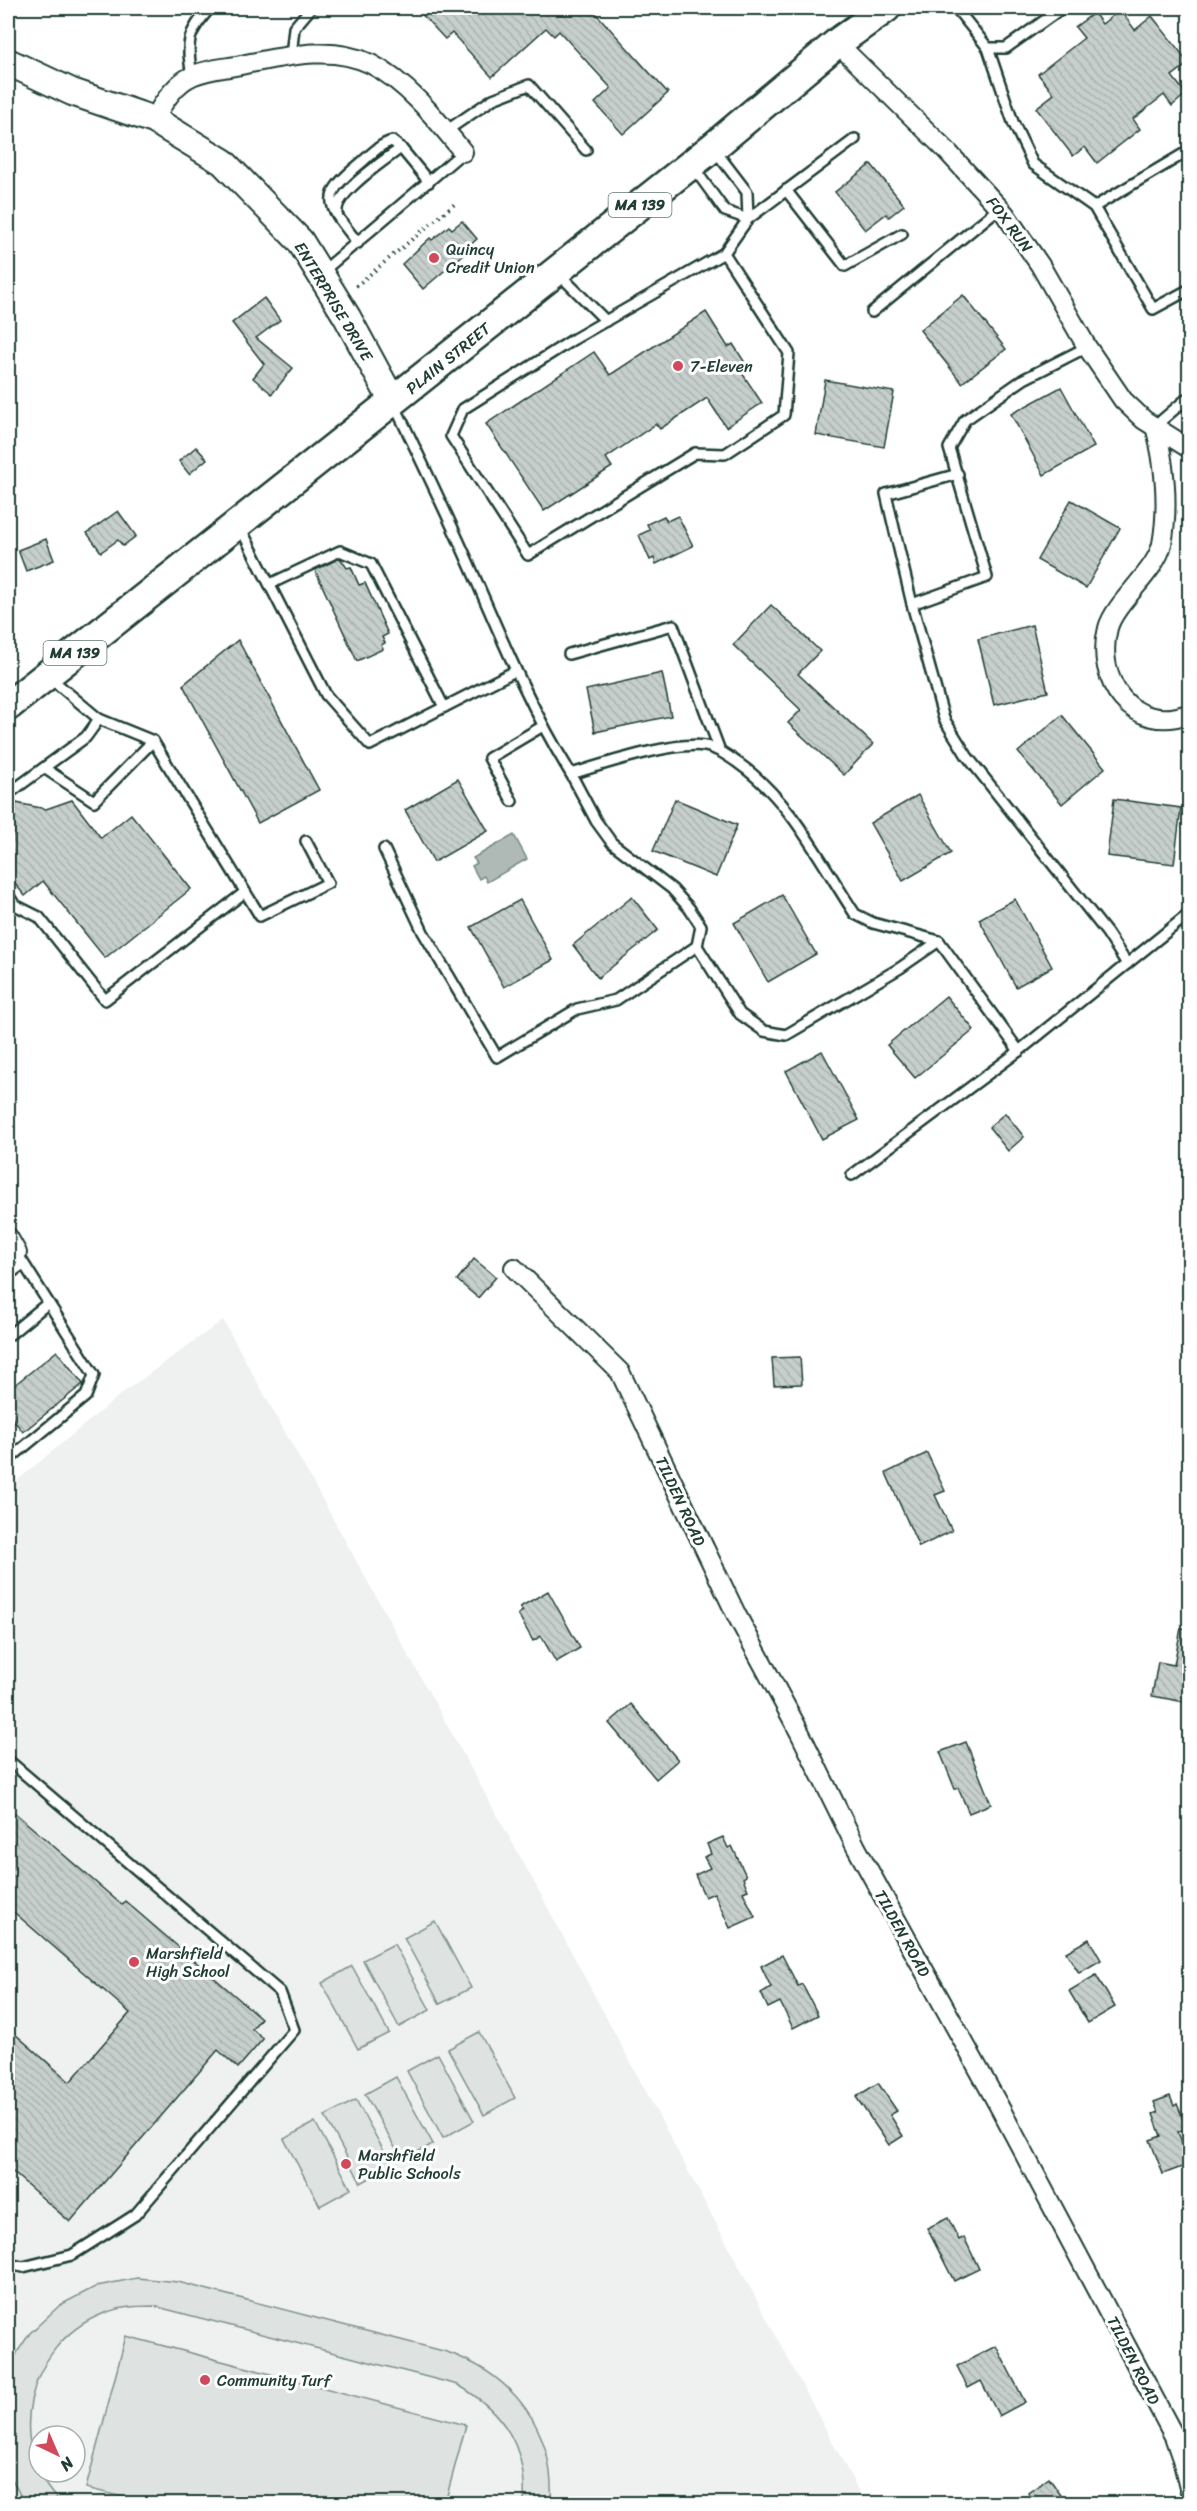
<svg xmlns="http://www.w3.org/2000/svg" width="1197" height="2511" viewBox="0 0 1197 2511" font-family="Sriracha,sans-serif">
<style>
.built{fill:#eef1f0;fill-rule:evenodd}
.pitch{fill:#dee3e2;stroke:#7e908b;stroke-width:1.5}
.water{fill:#afbab7;stroke:#758883;stroke-width:1.5}
.building{fill:url(#building-back-hatch);stroke:#1f3d34;stroke-width:1.5}
.lines{fill:none;stroke-linecap:round;stroke-linejoin:round}
.lane-casing{stroke:#1f3d34;stroke-width:14}
.street-casing{stroke:#1f3d34;stroke-width:22}
.secondary-casing{stroke:#1f3d34;stroke-width:30}
.primary-casing{stroke:#1f3d34;stroke-width:33}
.path{stroke:#1f3d34;stroke-width:4;stroke-dasharray:1.5 4.5;stroke-linecap:butt}
.lane{stroke:#fff;stroke-width:9}
.street{stroke:#fff;stroke-width:18}
.secondary{stroke:#fff;stroke-width:26}
.primary{stroke:#fff;stroke-width:28}
.poi-dot{fill:#d1495b;stroke:#fff;stroke-width:2}
.labels{text-anchor:middle;stroke-width:6;stroke-linejoin:round;paint-order:stroke}
.shield{fill:#fff;stroke:#627771;stroke-width:1.5}
.shield-label{font-size:15px;font-weight:bold;fill:#1f3d34}
.street-label{font-size:16px;fill:#1f3d34;stroke:#fff}
.poi-label{font-size:16px;fill:#1f3d34;stroke:#fff;text-anchor:start}
</style>
<defs>
<pattern id="building-back-hatch" width="6" height="6" patternUnits="userSpaceOnUse" patternTransform="scale(1.5)"><rect width="6" height="6" fill="#c7cfcc"/><path d="M-1 5l2 2M0 0l6 6M5-1l2 2" fill="none" stroke="#aab3b0"/></pattern>
</defs>
<rect width="100%" height="100%" fill="#fff"/>
<filter id="ink" filterUnits="userSpaceOnUse"><feTurbulence type="fractalNoise" baseFrequency=".0167" numOctaves="2"/><feDisplacementMap in="SourceGraphic" scale="12" xChannelSelector="R" yChannelSelector="G"/><feConvolveMatrix kernelMatrix="1 2 1 2 8 2 1 2 1" color-interpolation-filters="sRGB"/></filter>
<g filter="url(#ink)">
<path class="built" d="M223,1320L539,1891L865,2503L8,2504V1488L120,1395ZM39,2436H75V2472H39Z"/>
<g class="pitch">
<polygon points="435,1921 471,1988 440,2004 404,1938"/>
<polygon points="394,1944 430,2010 399,2027 363,1960"/>
<polygon points="352,1966 389,2033 358,2049 322,1983"/>
<polygon points="479,2032 515,2098 484,2115 448,2049"/>
<polygon points="438,2054 474,2121 443,2138 407,2071"/>
<polygon points="396,2077 433,2144 402,2160 365,2094"/>
<polygon points="356,2100 392,2166 361,2183 325,2116"/>
<polygon points="315,2122 351,2189 320,2206 284,2139"/>
<path d="M137,2278L178,2282L447,2352C515,2376 555,2430 551,2503H524C527,2449 505,2412 458,2385L154,2306C135,2306 117,2307 100,2315C27,2345 3,2447 61,2503H24L8,2471V2375L18,2351L30,2333L60,2305L97,2286Z"/>
<polygon points="126,2336 466,2425 445,2503 147,2503 86,2488"/>
</g>
<polygon class="water" points="514,835 527,859 487,882 484,876 479,879 472,866 477,863 473,858"/>
<g class="building">
<polygon points="416,8 591,8 668,93 623,134 595,103 611,88 559,31 554,36 546,28 492,77 452,33 445,39"/>
<polygon points="1120,10 1135,30 1152,16 1189,63 1172,76 1186,94 1172,106 1164,95 1133,119 1140,129 1097,163 1085,147 1073,156 1036,108 1054,94 1038,74 1084,38 1075,27 1094,13 1102,24"/>
<polygon points="871,164 904,205 889,217 886,214 865,230 835,192"/>
<polygon points="462,221 477,239 468,247 470,249 423,289 402,264 430,238 432,240 449,226 452,229"/>
<polygon points="963,295 1006,349 962,383 920,330"/>
<polygon points="264,298 280,320 256,338 293,368 272,394 253,378 264,364 232,323"/>
<polygon points="706,312 728,347 733,344 749,369 742,373 762,403 726,427 707,398 660,429 656,424 606,458 612,467 544,511 486,424 594,352 610,375"/>
<polygon points="825,380 894,392 884,447 816,435"/>
<polygon points="1061,387 1094,447 1044,475 1011,414"/>
<polygon points="196,447 207,459 189,474 179,461"/>
<polygon points="1071,500 1120,528 1086,588 1037,560"/>
<polygon points="118,511 136,536 123,546 118,540 101,552 87,533"/>
<polygon points="664,516 667,521 678,516 693,546 656,564 654,558 650,560 639,535 650,530 647,524"/>
<polygon points="46,539 54,560 26,571 18,550"/>
<polygon points="340,558 347,568 351,567 359,585 365,583 388,634 382,637 385,643 381,645 383,649 357,661 315,570"/>
<polygon points="771,605 820,651 798,674 873,744 844,775 788,723 801,710 733,645"/>
<polygon points="1032,625 1048,692 994,705 978,639"/>
<polygon points="238,640 319,790 258,823 183,685"/>
<polygon points="662,673 671,716 595,732 586,690"/>
<polygon points="1062,715 1105,768 1062,804 1018,752"/>
<polygon points="458,779 488,831 434,862 405,810"/>
<polygon points="918,795 951,853 903,881 870,823"/>
<polygon points="675,799 737,825 716,877 653,851"/>
<polygon points="1114,799 1181,808 1174,864 1107,856"/>
<polygon points="72,800 101,838 131,814 191,889 105,958 43,881 25,896 8,875 8,845 12,841 16,803 46,809"/>
<polygon points="782,895 816,954 768,982 734,923"/>
<polygon points="632,897 658,930 598,978 573,945"/>
<polygon points="1015,899 1052,967 1016,987 979,919"/>
<polygon points="520,900 553,960 504,987 471,927"/>
<polygon points="946,996 974,1030 915,1078 887,1045"/>
<polygon points="822,1051 859,1120 822,1139 786,1071"/>
<polygon points="1005,1113 1024,1137 1008,1151 989,1127"/>
<polygon points="474,1259 496,1277 478,1298 457,1280"/>
<polygon points="57,1351 83,1384 23,1432 8,1413 8,1390"/>
<polygon points="800,1357 802,1384 774,1385 772,1358"/>
<polygon points="927,1453 945,1491 935,1495 952,1531 919,1547 886,1473"/>
<polygon points="548,1591 580,1648 556,1662 541,1636 533,1641 518,1614 523,1611 520,1607"/>
<polygon points="1181,1628 1190,1629 1190,1695 1186,1694 1185,1702 1152,1696 1158,1662 1174,1665"/>
<polygon points="631,1704 678,1760 656,1779 609,1723"/>
<polygon points="966,1742 991,1804 969,1813 958,1788 955,1789 940,1752"/>
<polygon points="8,1807 122,1905 125,1901 261,2018 252,2029 263,2039 238,2068 218,2050 70,2222 8,2168 8,2028 70,2082 130,2013 8,1907"/>
<polygon points="723,1837 728,1848 732,1846 746,1876 743,1878 748,1890 743,1892 755,1917 730,1928 714,1893 705,1897 695,1875 710,1868 704,1857 711,1854 707,1844"/>
<polygon points="1089,1939 1101,1960 1079,1973 1066,1952"/>
<polygon points="782,1955 798,1986 802,1984 818,2015 793,2028 780,2002 768,2008 761,1993 771,1987 761,1966"/>
<polygon points="1096,1975 1115,2007 1088,2023 1069,1991"/>
<polygon points="878,2083 897,2111 890,2115 903,2136 889,2145 856,2097"/>
<polygon points="1170,2096 1174,2106 1177,2104 1187,2128 1178,2132 1190,2164 1163,2174 1150,2140 1161,2136 1153,2114 1158,2112 1154,2102"/>
<polygon points="948,2218 959,2240 964,2237 979,2269 954,2281 927,2228"/>
<polygon points="996,2346 1025,2402 999,2416 981,2381 968,2388 957,2366"/>
<polygon points="1049,2478 1067,2504 1035,2504 1028,2493"/>
</g>
<g class="lines">
<defs>
<g id="lane">
<polyline points="956,8 988,48 1013,122 1033,164 1094,207 1153,309 1190,289"/>
<polyline points="988,48 1006,48 1062,8"/>
<polyline points="291,56 294,28 311,8"/>
<path d="M192,76C186,41 187,34 210,8"/>
<polyline points="446,131 493,99 529,85 586,150"/>
<polyline points="714,149 747,192 748,219"/>
<polyline points="693,167 725,211 748,219"/>
<polyline points="786,190 845,266 902,234"/>
<polyline points="1094,207 1190,150"/>
<path d="M337,212C335,193 385,160 401,148"/>
<path d="M358,243C326,203 319,197 361,163C370,155 380,144 392,141L401,148L429,182"/>
<polyline points="724,253 789,353 784,415 725,454 695,453 528,555 451,436 463,409 574,339 724,253 748,219 855,139"/>
<polyline points="322,272 463,152"/>
<polyline points="559,274 606,321"/>
<polyline points="872,312 999,208"/>
<path d="M394,404C421,460 448,516 473,573C503,642 531,709 571,774C604,764 674,741 705,746C717,748 728,756 738,763C791,800 820,861 855,914L873,923L939,941"/>
<polyline points="1155,426 1190,396"/>
<polyline points="958,474 886,494 912,604 944,719 967,756 1107,933 1127,964"/>
<polyline points="240,527 326,695 370,745 515,671"/>
<polyline points="270,584 340,551 371,564 444,707"/>
<polyline points="912,604 987,577 949,448 965,420 1024,379 1087,347"/>
<polyline points="569,654 673,625 720,751"/>
<polyline points="49,677 99,719 153,741 260,916 328,883 306,841"/>
<polyline points="44,768 94,801 153,741"/>
<polyline points="571,774 596,821 612,843 672,889 689,908 701,926 697,946 740,1014 764,1031 786,1035 900,968 939,941 1019,1051"/>
<polyline points="8,794 86,737 99,719"/>
<polyline points="512,801 489,758 543,726"/>
<polyline points="384,849 423,932 497,1057 577,1009 616,1000 697,946"/>
<polyline points="8,895 15,905 39,917 105,1000 245,892"/>
<polyline points="852,1175 1019,1051 1190,913"/>
<polyline points="8,1275 23,1264"/>
<polyline points="8,1336 48,1303"/>
<polyline points="8,1460 86,1396 94,1375 17,1253"/>
<polyline points="8,1760 280,1992 294,2030 135,2215 72,2255 23,2267 8,2264"/>
</g>
<g id="street">
<polyline points="837,43 945,149 1005,214 1040,265 1087,347 1123,400 1144,420 1190,449"/>
<path d="M154,120C162,104 174,84 192,76C206,69 226,68 241,65C283,57 331,44 371,64C408,83 437,120 463,152"/>
<path d="M1155,426C1165,463 1169,506 1162,544C1156,572 1115,602 1108,628C1094,680 1133,736 1190,713"/>
<polyline points="8,1237 17,1253"/>
<polyline points="514,1268 620,1372 736,1614 800,1733 856,1847 1000,2108 1174,2436 1182,2459 1190,2491"/>
</g>
<polyline id="secondary" points="8,62 72,92 154,120 223,162 300,241 347,317 393,402"/>
<polyline id="primary" points="8,706 713,147 837,43 886,8"/>
</defs>
<use href="#lane" class="lane-casing"/>
<use href="#street" class="street-casing"/>
<use href="#secondary" class="secondary-casing"/>
<use href="#primary" class="primary-casing"/>
<polyline class="path" points="356,286 457,202"/>
<use href="#lane" class="lane"/>
<use href="#street" class="street"/>
<use href="#secondary" class="secondary"/>
<use href="#primary" class="primary"/>
</g>
</g>
<g class="poi-dot">
<circle cx="434" cy="258" r="6"/>
<circle cx="678" cy="366" r="6"/>
<circle cx="134" cy="1962" r="6"/>
<circle cx="346" cy="2164" r="6"/>
<circle cx="205" cy="2380" r="6"/>
</g>
<g class="labels">
<g class="shield">
<rect x="608.5" y="193" width="63" height="24" rx="4.5"/>
<rect x="43.5" y="641" width="63" height="24" rx="4.5"/>
</g>
<g class="shield-label">
<text x="640" y="210">MA 139</text>
<text x="75" y="658">MA 139</text>
</g>
<g class="street-label">
<text transform="translate(1010 224) rotate(53)" y="6">FOX RUN</text>
<text transform="translate(334 301) rotate(59)" y="6">ENTERPRISE DRIVE</text>
<text transform="translate(448 358) rotate(-39)" y="6">PLAIN STREET</text>
<text transform="translate(681 1501) rotate(65)" y="6">TILDEN ROAD</text>
<text transform="translate(903 1933) rotate(61)" y="6">TILDEN ROAD</text>
<text transform="translate(1134 2360) rotate(63)" y="6">TILDEN ROAD</text>
</g>
<g class="poi-label">
<text x="446" y="255">Quincy<tspan x="446" dy="18">Credit Union</tspan></text>
<text x="690" y="372">7-Eleven</text>
<text x="146" y="1959">Marshfield<tspan x="146" dy="18">High School</tspan></text>
<text x="358" y="2161">Marshfield<tspan x="358" dy="18">Public Schools</tspan></text>
<text x="217" y="2386">Community Turf</text>
</g>
</g>
<rect width="1197" height="2511" fill="none" stroke="#fff" stroke-width="30"/>
<rect x="15" y="15" width="1167" height="2481" fill="none" stroke="#1f3d34" stroke-width="2" filter="url(#ink)"/>
<g transform="translate(57 2454) rotate(136)"><circle r="28" fill="#ffffff" stroke="#a5b1ae" stroke-width="1.5"/>
<path d="M0-4.5L10 22L0 15L-10 22Z" fill="#d1495b"/>
<text y="-9" font-size="16" font-weight="bold" text-anchor="middle" fill="#1f3d34">N</text>
</g>
</svg>
